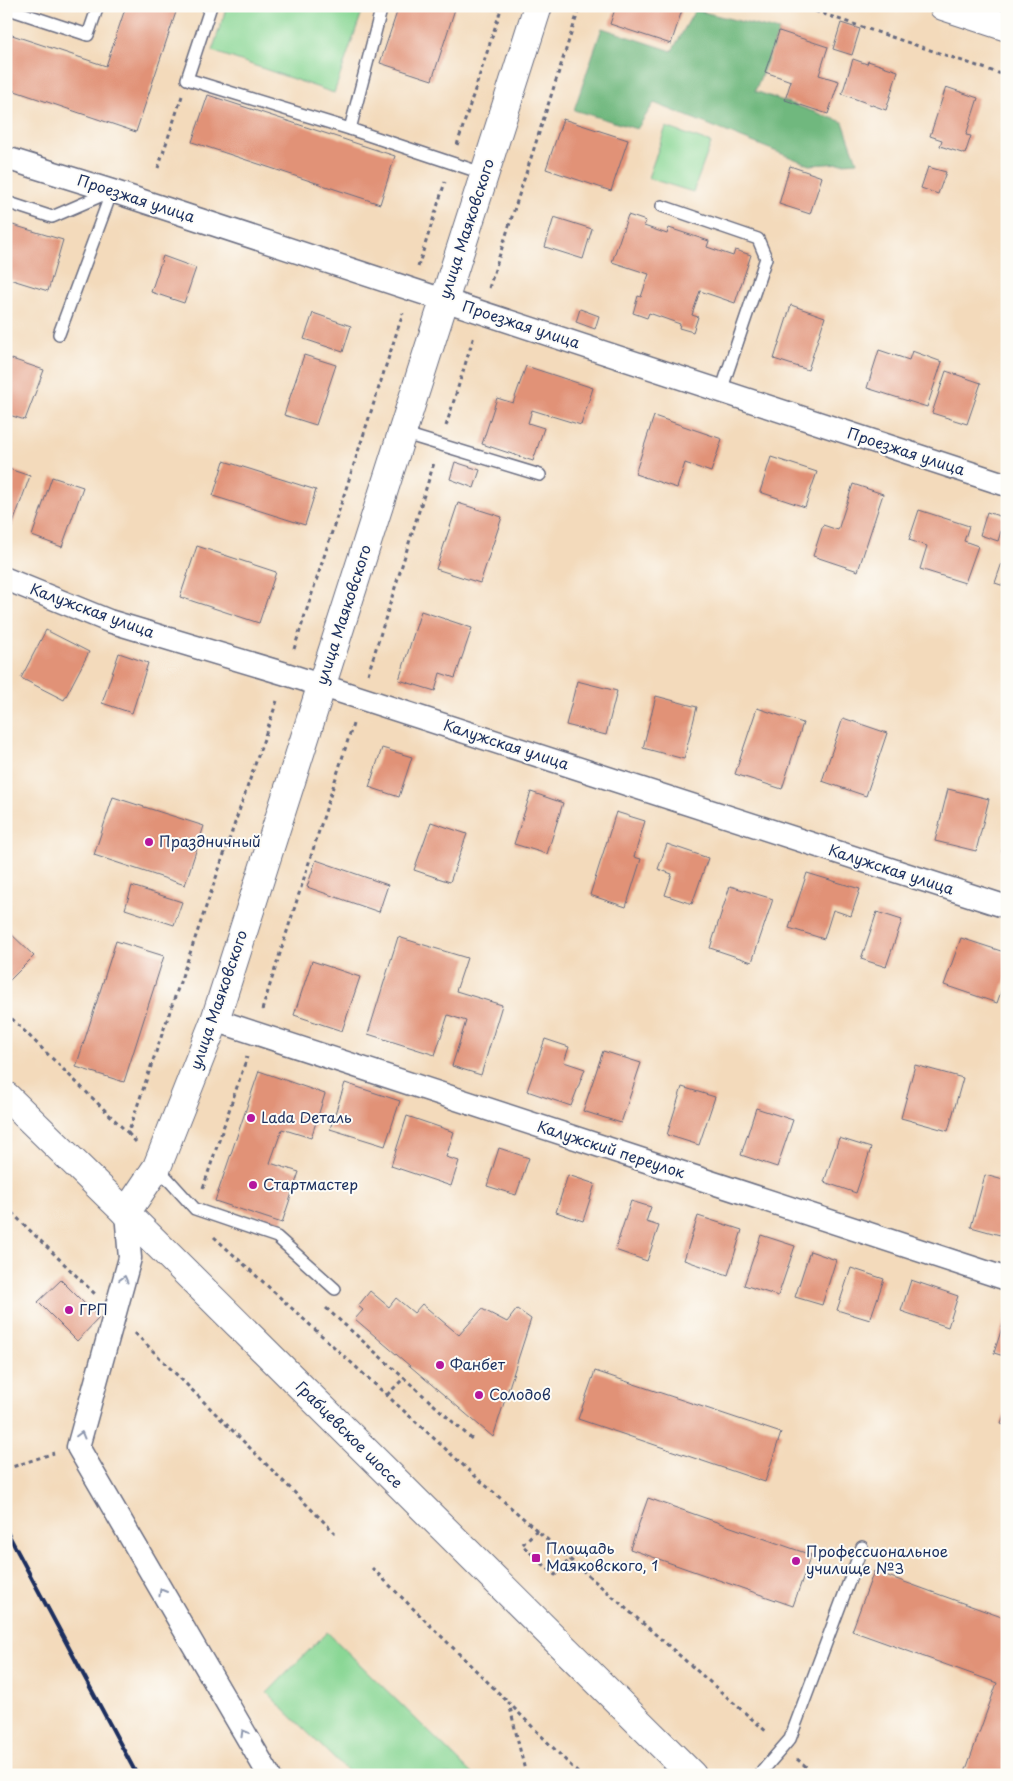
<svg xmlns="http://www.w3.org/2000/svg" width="1013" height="1781" viewBox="0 0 1013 1781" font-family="'Playpen Sans',sans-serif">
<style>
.green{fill:#8ad795;stroke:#52837a}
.forest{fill:#6fb87e;stroke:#45746e}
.building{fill:#e19277}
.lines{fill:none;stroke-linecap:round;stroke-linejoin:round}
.lane-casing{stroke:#676b7f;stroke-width:14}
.street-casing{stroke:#676b7f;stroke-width:25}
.secondary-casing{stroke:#676b7f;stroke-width:30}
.primary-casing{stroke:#676b7f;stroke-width:30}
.path{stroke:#676b7f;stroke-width:3;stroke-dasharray:4 4;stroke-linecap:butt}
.lane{stroke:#fff;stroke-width:11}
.street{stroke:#fff;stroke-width:22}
.secondary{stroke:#fff;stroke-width:28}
.primary{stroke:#fff;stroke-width:28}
.rail{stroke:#1b2f5e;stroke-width:4}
.oneway{stroke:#8d97ae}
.poi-dot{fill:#b5179e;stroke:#fdfcf7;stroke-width:2}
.labels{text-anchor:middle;stroke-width:4;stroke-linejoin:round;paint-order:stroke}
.street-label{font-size:15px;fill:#1b2f5e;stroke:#fdfcf7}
.poi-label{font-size:15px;fill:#1b2f5e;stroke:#fdfcf7;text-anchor:start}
</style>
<rect width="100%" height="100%" fill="#fdfcf7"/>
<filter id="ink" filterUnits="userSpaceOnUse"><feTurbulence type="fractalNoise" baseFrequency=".02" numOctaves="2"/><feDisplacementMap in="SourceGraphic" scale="10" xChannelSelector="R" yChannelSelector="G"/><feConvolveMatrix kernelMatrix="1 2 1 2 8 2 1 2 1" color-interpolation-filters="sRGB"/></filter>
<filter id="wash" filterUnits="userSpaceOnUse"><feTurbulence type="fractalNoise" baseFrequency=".0096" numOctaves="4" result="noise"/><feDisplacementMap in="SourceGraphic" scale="20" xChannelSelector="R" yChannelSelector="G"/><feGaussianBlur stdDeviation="1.12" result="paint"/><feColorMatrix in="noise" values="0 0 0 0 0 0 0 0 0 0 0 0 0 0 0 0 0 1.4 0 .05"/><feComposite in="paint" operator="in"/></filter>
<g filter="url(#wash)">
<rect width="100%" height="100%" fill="#f3dabb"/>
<g class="green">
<polygon points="227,6 364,6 334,93 212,51"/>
<polygon points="666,127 711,143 693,192 648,178"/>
<polygon points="327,1632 473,1775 351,1775 267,1693"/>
</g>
<polygon class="forest" points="695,10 779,31 755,91 843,122 857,162 810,165 654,103 637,129 574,110 602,28 672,51"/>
<g id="blocks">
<g class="building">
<polygon points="126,6 178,6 136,132 6,88 6,33 106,66"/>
<polygon points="399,6 456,6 432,80 380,63"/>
<polygon points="616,6 679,6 683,7 671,44 610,24"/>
<polygon points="841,23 860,29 852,55 833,49"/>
<polygon points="779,31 828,47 819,75 839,81 828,114 785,100 791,81 765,72"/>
<polygon points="853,59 867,64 868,61 898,71 886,110 842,94"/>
<polygon points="946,87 978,98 966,135 971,136 965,154 940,146 942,140 930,136"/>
<polygon points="208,95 395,156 380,204 192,142"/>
<polygon points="563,119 628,140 611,191 546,169"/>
<polygon points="790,166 822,177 810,214 779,204"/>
<polygon points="928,167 946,172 938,194 921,188"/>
<polygon points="628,215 646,221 644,226 667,234 669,228 709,241 707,247 733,256 735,250 751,255 735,303 700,291 692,315 698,317 693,332 679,328 680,324 649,313 647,318 633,313 638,296 641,297 649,274 612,262"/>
<polygon points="554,217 592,229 583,259 545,247"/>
<polygon points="6,223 63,240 48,291 6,278"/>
<polygon points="163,256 196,268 184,303 151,292"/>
<polygon points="791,305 825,317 808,370 774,359"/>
<polygon points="580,309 599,316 595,329 576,322"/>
<polygon points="313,313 351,326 343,352 304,339"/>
<polygon points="879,350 909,360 912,351 942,362 927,407 867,388"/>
<polygon points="304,355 336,365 316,425 284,415"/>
<polygon points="6,357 44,370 25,420 6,414"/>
<polygon points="526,366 593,388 581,425 532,410 528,423 544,428 533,461 482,444 497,398 513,403"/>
<polygon points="946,371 981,383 967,424 932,413"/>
<polygon points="654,416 722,439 711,472 685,463 677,488 635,474"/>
<polygon points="771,457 817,472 805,507 760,492"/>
<polygon points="224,461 316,490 305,525 213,496"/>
<polygon points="455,462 480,470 474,488 450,479"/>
<polygon points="6,468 30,476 11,529 6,527"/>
<polygon points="52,477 83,487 62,547 32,536"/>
<polygon points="853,484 883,494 858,571 813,556 823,525 838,530"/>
<polygon points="458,503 502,517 480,583 436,569"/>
<polygon points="919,510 969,526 964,541 978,546 965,583 920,569 927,546 909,540"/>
<polygon points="987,512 1005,518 998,541 980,535"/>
<polygon points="197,546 276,572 259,623 180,597"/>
<polygon points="1007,548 1007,587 995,583"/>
<polygon points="421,611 472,628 455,678 440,673 435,691 399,680"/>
<polygon points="46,630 89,652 64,700 21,678"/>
<polygon points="119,653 148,663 132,713 102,703"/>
<polygon points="577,681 617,691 606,735 566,725"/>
<polygon points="656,696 697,707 684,759 643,748"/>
<polygon points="757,708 803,723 782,789 735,774"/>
<polygon points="843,718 887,733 866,796 822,781"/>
<polygon points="382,748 412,757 399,797 369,787"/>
<polygon points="948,789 989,799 976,851 935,841"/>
<polygon points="531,792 563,803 547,854 514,844"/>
<polygon points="113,797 204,826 185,885 94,855"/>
<polygon points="616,812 645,821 634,857 641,859 626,907 590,895"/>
<polygon points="431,822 467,834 450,882 414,870"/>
<polygon points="1006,832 1007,832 1007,852 1002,851"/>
<polygon points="667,844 708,858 692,904 665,895 672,874 658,869"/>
<polygon points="316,860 388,885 379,912 307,887"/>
<polygon points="807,873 860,889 851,916 833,910 824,939 789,928"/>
<polygon points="132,886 182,902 174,925 125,909"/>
<polygon points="730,886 773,899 752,962 710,948"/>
<polygon points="877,912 902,920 886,967 861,959"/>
<polygon points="6,929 34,956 6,984"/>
<polygon points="398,937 467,958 456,991 502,1005 481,1075 452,1066 466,1021 448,1015 435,1055 368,1034"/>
<polygon points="961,938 1007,953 1007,975 997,1003 944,985"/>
<polygon points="116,941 164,956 124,1082 76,1067"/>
<polygon points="312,961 360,977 342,1031 294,1015"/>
<polygon points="545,1039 569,1047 564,1062 585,1069 571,1106 527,1091"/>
<polygon points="603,1051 641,1063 621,1123 583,1111"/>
<polygon points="915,1065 963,1078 948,1131 901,1118"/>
<polygon points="259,1071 325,1094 311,1138 282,1129 270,1163 299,1172 282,1223 215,1201"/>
<polygon points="345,1083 400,1101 385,1146 330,1129"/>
<polygon points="682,1087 715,1097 699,1145 667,1135"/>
<polygon points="756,1108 793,1120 777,1167 741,1155"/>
<polygon points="407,1116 454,1132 446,1157 459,1161 451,1186 391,1166"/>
<polygon points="839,1138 871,1148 856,1193 824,1182"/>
<polygon points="499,1148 529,1158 516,1195 487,1186"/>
<polygon points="568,1175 595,1184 583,1221 556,1212"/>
<polygon points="985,1175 1007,1181 1007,1209 1000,1235 971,1227"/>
<polygon points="631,1201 651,1207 646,1222 659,1226 647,1261 615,1250"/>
<polygon points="698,1216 742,1230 728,1275 684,1260"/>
<polygon points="761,1235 795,1246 778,1296 744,1285"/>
<polygon points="810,1251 836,1260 822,1305 795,1297"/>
<polygon points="851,1268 884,1279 870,1320 837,1310"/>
<polygon points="61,1280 99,1318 77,1341 38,1302"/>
<polygon points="911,1280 958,1296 948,1327 901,1311"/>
<polygon points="370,1291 389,1307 396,1298 414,1313 422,1304 459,1335 482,1309 507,1322 517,1309 531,1319 493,1437 355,1319 363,1310 358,1306"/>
<polygon points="1006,1315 1007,1315 1007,1357 994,1353"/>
<polygon points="595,1371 781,1433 765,1482 578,1419"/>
<polygon points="1007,1409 1007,1426 1001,1424"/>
<polygon points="648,1498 811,1555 793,1606 630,1549"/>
<polygon points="874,1571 1007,1619 1007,1775 964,1775 997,1683 852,1631"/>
</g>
</g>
</g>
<g filter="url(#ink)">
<use href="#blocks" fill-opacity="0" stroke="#676b7f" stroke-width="1"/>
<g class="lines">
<defs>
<g id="lane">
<polyline points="211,6 187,79 350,129 485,174"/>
<polyline points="6,8 88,35 98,6"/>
<polyline points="350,129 382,6"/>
<polyline points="6,202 52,217 112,191 59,334"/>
<polyline points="662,206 758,239 766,258 721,391"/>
<polyline points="402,433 540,475"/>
<polyline points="157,1167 195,1209 277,1237 335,1289"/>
<polyline points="759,1775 790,1739 862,1547"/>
</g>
<g id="street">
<polyline points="6,158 112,191 1007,485"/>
<polyline points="6,579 109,621 286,674 1007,907"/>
<polyline points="215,1020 1007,1279"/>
<polyline points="126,1213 130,1258 78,1447 269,1775"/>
</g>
<g id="secondary">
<polyline points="943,6 1007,27"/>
<polyline points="126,1213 157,1167 215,1020 538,6"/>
</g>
<polyline id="primary" points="6,1096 126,1213 692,1775"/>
</defs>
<use href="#lane" class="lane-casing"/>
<use href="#street" class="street-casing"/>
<use href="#secondary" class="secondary-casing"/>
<use href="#primary" class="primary-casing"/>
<g class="path">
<polyline points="800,6 1007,76"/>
<polyline points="457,145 502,6"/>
<polyline points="158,168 182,96"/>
<polyline points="418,267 445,182"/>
<polyline points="489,288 580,6"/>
<polyline points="446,426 474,336"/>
<polyline points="294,649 403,313"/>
<polyline points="368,674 434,463"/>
<polyline points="262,1010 354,721"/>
<polyline points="6,1013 128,1133 278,698"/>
<polyline points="128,1133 136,1142"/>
<polyline points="203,1188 247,1057"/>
<polyline points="6,1207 95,1294"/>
<polyline points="214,1237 475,1476 768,1733"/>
<polyline points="326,1308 473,1440"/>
<polyline points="135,1333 335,1533"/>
<polyline points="387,1395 405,1377"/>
<polyline points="6,1469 54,1453"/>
<polyline points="537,1530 522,1545 555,1575 570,1559"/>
<polyline points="372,1568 509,1703"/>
<polyline points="797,1759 816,1775"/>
<polyline points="526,1775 509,1703 580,1775"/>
</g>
<use href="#lane" class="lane"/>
<use href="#street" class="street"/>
<use href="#secondary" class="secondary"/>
<use href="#primary" class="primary"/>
<polyline class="rail" points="6,1530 137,1775"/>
</g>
<defs><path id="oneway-chevron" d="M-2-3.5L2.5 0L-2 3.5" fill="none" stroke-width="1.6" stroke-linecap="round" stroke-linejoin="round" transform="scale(1.25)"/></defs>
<g class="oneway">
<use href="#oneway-chevron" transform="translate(124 1279) rotate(-75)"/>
<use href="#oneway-chevron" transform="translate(81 1435) rotate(-75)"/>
<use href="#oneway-chevron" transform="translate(162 1592) rotate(-120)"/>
<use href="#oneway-chevron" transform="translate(244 1733) rotate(-120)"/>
</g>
</g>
<g class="poi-dot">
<circle cx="149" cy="842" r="5"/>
<circle cx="251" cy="1118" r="5"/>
<circle cx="253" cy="1185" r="5"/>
<circle cx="69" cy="1310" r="5"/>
<circle cx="440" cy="1365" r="5"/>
<circle cx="479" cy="1395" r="5"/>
<rect x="531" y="1553" width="10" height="10" rx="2.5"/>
<circle cx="796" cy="1561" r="5"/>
</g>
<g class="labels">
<g class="street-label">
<text transform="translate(136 199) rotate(18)" y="5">Проезжая улица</text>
<text transform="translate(467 229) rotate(-72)" y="5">улица Маяковского</text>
<text transform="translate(521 325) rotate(18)" y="5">Проезжая улица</text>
<text transform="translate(906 452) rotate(18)" y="5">Проезжая улица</text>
<text transform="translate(92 611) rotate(20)" y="5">Калужская улица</text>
<text transform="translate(344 615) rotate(-72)" y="5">улица Маяковского</text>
<text transform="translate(506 745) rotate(18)" y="5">Калужская улица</text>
<text transform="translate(891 870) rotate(18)" y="5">Калужская улица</text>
<text transform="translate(219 1000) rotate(-71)" y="5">улица Маяковского</text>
<text transform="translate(611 1150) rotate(18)" y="5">Калужский переулок</text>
<text transform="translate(349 1435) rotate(45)" y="5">Грабцевское шоссе</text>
</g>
<g class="poi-label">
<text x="159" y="847">Праздничный</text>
<text x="261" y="1123">Lada Dеталь</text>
<text x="263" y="1190">Стартмастер</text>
<text x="79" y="1315">ГРП</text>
<text x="450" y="1370">Фанбет</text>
<text x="489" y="1400">Солодов</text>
<text x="546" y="1554">Площадь<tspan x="546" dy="17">Маяковского, 1</tspan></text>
<text x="806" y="1557">Профессиональное<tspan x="806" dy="17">училище №3</tspan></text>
</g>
</g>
<rect width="1013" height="1781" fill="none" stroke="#fdfcf7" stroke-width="25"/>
</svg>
